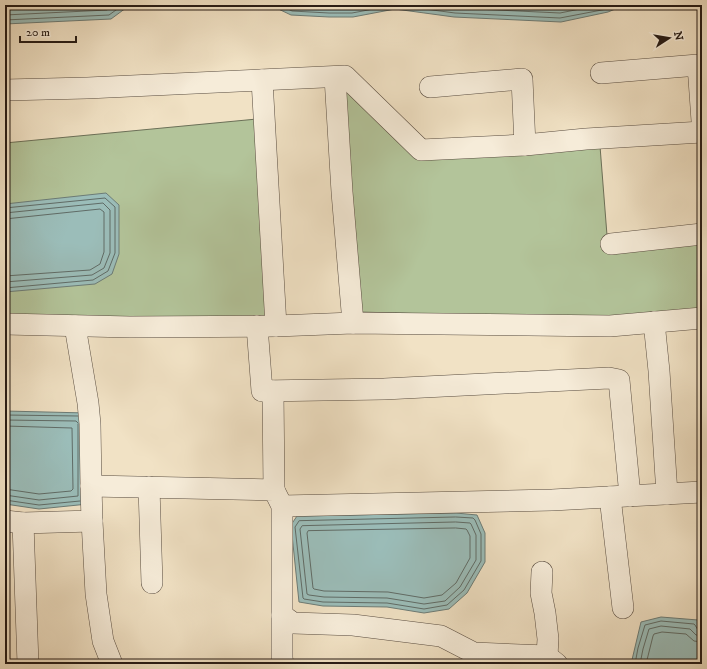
<svg xmlns="http://www.w3.org/2000/svg" width="707" height="669" viewBox="0 0 707 669" font-family="'IM FELL DW Pica',serif">
<style>
.green{fill:#b3c49a;stroke:#6c7058}
.water{fill:#9bbdb9;stroke:#6c7c77}
.lines{fill:none;stroke-linecap:round;stroke-linejoin:round}
.shore{stroke:#606c67;stroke-width:1}
.minor-casing{stroke:#594d41;stroke-width:22}
.minor{stroke:#f6ecd9;stroke-width:21}
</style>
<rect width="100%" height="100%" fill="#f1e2c5"/>
<filter id="stains"><feTurbulence type="fractalNoise" baseFrequency=".005" numOctaves="4"/><feColorMatrix values="0 0 0 0 .2 0 0 0 0 .09 0 0 0 0 .02 0 0 0 .5 -.17"/></filter>
<radialGradient id="worn" r=".72"><stop offset=".6" stop-color="#630" stop-opacity="0"/><stop offset="1" stop-color="#630" stop-opacity=".3"/></radialGradient>
<g class="green">
<polygon points="346,83 419,155 600,146 608,248 702,238 702,311 632,320 360,312 344,92"/>
<polygon points="257,119 271,319 5,318 5,143"/>
</g>
<g class="water">
<polygon points="5,5 130,5 111,19 5,24"/>
<polygon points="270,5 625,5 608,12 561,22 454,17 395,9 353,17 329,17 291,15"/>
<polygon points="106,193 119,205 119,254 112,274 95,284 5,292 5,204"/>
<polygon points="5,411 87,413 88,504 39,509 5,504"/>
<polygon points="456,513 477,515 485,533 485,562 467,593 449,609 424,613 387,607 323,606 299,602 291,525 297,516"/>
<polygon points="661,617 698,620 702,634 702,664 631,664 641,622"/>
</g>
<g class="lines">
<g class="shore">
<polyline points="280,5 292,11 329,13 352,13 395,5 455,13 560,18 607,9 615,5"/>
<path d="M291,5L294,6C320,8 343,10 368,5"/>
<polyline points="432,5 455,8 560,13 600,5"/>
<polyline points="521,5 560,7 571,5"/>
<polyline points="5,9 84,5"/>
<polyline points="5,15 107,10 114,5"/>
<polyline points="5,20 109,15 123,5"/>
<polyline points="5,208 105,198 115,207 115,253 108,271 93,280 5,288"/>
<polyline points="5,213 103,203 110,210 110,253 104,268 92,275 5,282"/>
<polyline points="5,219 100,209 104,212 104,252 100,264 90,270 5,276"/>
<polyline points="5,415 78,416"/>
<polyline points="5,420 76,421 78,423"/>
<polyline points="5,426 72,428 73,489 71,491 39,494 5,489"/>
<polyline points="5,495 39,500 78,496 78,424"/>
<polyline points="5,500 39,505 80,501"/>
<polygon points="456,517 473,518 475,520 481,534 481,561 464,590 447,605 424,609 387,603 323,602 304,599 303,598 295,527 299,521"/>
<polygon points="456,522 470,523 471,524 476,535 476,560 460,587 445,601 424,604 387,598 324,597 309,595 307,594 300,529 302,526"/>
<polygon points="456,528 466,529 467,530 470,536 470,558 456,583 442,595 424,598 388,592 324,591 314,589 313,588 307,533 308,531"/>
<polyline points="635,664 638,648 645,625 661,621 694,624 695,625 698,630 702,631"/>
<polyline points="640,664 643,649 649,629 661,626 690,629 696,635 702,636"/>
<polyline points="646,664 653,636 654,634 662,632 686,634 694,641 702,642"/>
</g>
<defs>
<g id="minor">
<polyline points="601,73 698,65 702,121"/>
<polyline points="335,77 342,192 353,323"/>
<polyline points="262,80 276,326"/>
<polyline points="430,87 522,79 525,145"/>
<polyline points="5,90 87,88 345,76 421,150 525,145 586,139 702,132"/>
<polyline points="611,244 702,234"/>
<polyline points="654,322 659,371 667,494"/>
<polyline points="5,324 130,327 276,326 353,323 610,326 702,318"/>
<polyline points="75,326 88,403 90,424 91,486"/>
<polyline points="257,326 262,391 384,389 609,378 619,380 630,496"/>
<polyline points="273,391 274,490"/>
<polyline points="149,487 152,583"/>
<polyline points="610,497 623,608"/>
<polyline points="282,506 552,500 702,492"/>
<polyline points="5,521 23,523 28,664"/>
<polyline points="92,521 96,594 103,641 112,664"/>
<polyline points="23,523 92,521 91,486 274,490 282,506 282,615 293,623 353,625 441,636 474,653 547,656 557,664"/>
<polyline points="542,572 541,593 545,613 548,639 547,656"/>
<polyline points="282,615 282,658 283,664"/>
</g>
</defs>
<use href="#minor" class="minor-casing"/>
<use href="#minor" class="minor"/>
</g>
<rect width="707" height="669" fill="none" stroke="#f1e2c5" stroke-width="20"/>
<rect x="6" y="6" width="695" height="657" fill="none" stroke="#261b15" stroke-width="2"/>
<rect x="10" y="10" width="687" height="649" fill="none" stroke="#261b15"/>
<g transform="translate(669 38) rotate(78)" stroke="#f6ecd9" stroke-width="3" paint-order="stroke">
<path d="M0-3L7 15L0 10L-7 15Z" fill="#261b15"/>
<text y="-6" font-size="11" font-weight="bold" text-anchor="middle" fill="#261b15">N</text>
</g>
<path d="M20 36v6h56v-6" fill="none" stroke="#261b15" stroke-width="2"/>
<text x="26" y="36" font-size="12" fill="#261b15" stroke="#f6ecd9" stroke-width="3" paint-order="stroke">20 m</text>
<rect width="100%" height="100%" filter="url(#stains)"/>
<rect width="100%" height="100%" fill="url(#worn)"/>
</svg>
